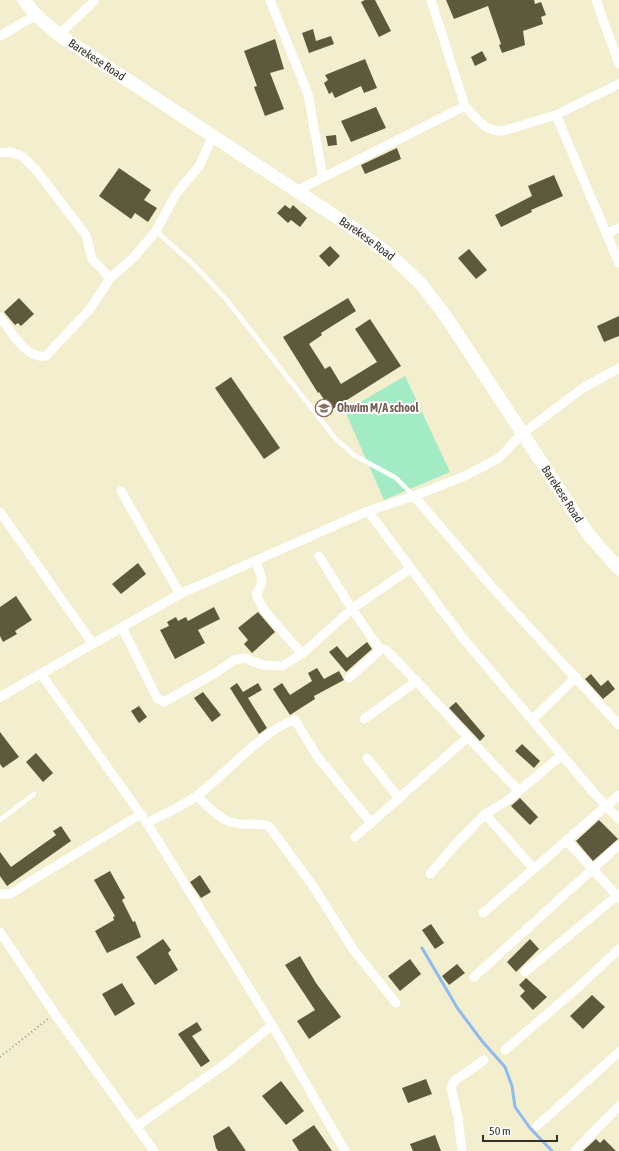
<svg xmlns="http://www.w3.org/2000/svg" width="619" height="1151" viewBox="0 0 619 1151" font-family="'Asap Condensed',sans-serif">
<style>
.green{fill:#a2ebc5}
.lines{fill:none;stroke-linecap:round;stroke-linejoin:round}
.stream{stroke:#8dbaef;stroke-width:3}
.building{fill:#5d593c}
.path{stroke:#9c9881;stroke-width:2;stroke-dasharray:1 3;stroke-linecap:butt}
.service{stroke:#fff;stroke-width:4.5}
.minor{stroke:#fff;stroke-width:9}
.secondary{stroke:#fff;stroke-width:13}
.labels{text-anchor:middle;stroke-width:4;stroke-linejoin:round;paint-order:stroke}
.street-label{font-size:12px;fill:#333024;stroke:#fff}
.education-label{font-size:12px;font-weight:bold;fill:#785e54;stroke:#fff;text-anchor:start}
</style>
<rect width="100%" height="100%" fill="#f3eecd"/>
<polygon class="green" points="405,376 450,472 384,500 345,411"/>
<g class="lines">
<polyline class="stream" points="422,948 458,1009 482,1041 505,1067 512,1086 515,1107 530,1128 552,1151"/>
</g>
<g class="building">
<polygon points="365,0 375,0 391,31 379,37 361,2"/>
<polygon points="446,0 534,0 535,4 541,2 546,15 541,17 543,24 523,31 525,45 502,53 499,45 501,44 488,6 454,19"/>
<polygon points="313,29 316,41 331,36 334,44 309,53 302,33"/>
<polygon points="275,39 284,69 270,73 284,109 265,116 254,87 257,86 244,51"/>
<polygon points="482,51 487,60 475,66 471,57"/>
<polygon points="365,59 377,88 364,93 361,86 335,98 332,92 329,94 324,83 328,80 325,75"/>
<polygon points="376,107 386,128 351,142 341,121"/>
<polygon points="336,135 337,145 328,146 326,136"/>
<polygon points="397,148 401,159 365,174 361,165"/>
<polygon points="119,168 151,190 144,200 157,208 148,222 135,213 131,219 99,196"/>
<polygon points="554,175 563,196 531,210 532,212 501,227 495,215 532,196 528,186"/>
<polygon points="285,205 290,209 293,205 307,218 300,227 291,220 288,223 277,213"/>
<polygon points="330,246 340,256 329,267 319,256"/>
<polygon points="469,249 487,270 476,279 458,258"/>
<polygon points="19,298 34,314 21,326 18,323 15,325 4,312"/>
<polygon points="348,298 356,311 321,333 322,335 309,344 325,369 330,366 341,384 377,362 355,329 370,319 401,366 331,410 319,392 318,393 283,337"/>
<polygon points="619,316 619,336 604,342 597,326"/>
<polygon points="231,377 280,448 264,459 215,388"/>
<polygon points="138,563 146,574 121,594 112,584"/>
<polygon points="16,596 32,620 15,631 17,634 3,642 0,636 0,607"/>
<polygon points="214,607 220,619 198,630 205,643 175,659 160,630 169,626 167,622 176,617 178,621 186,617 188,621"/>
<polygon points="258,612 275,632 252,653 244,644 248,640 238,628"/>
<polygon points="367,642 372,649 346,672 329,652 337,646 347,658"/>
<polygon points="317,668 324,679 339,671 344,680 314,696 315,699 290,715 273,689 282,683 290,695 312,681 308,673"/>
<polygon points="591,674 601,686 608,680 615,689 603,699 585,679"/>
<polygon points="237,683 243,692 258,683 262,690 248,698 267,728 259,734 230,688"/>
<polygon points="203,692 221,715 212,722 194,698"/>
<polygon points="456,702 485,736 480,741 449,708"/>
<polygon points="139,706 147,717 139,723 131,711"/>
<polygon points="0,732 19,757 3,768 0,764"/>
<polygon points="522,744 540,761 534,768 515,751"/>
<polygon points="36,753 53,773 43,782 26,762"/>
<polygon points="520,798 538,817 530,825 511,806"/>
<polygon points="599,820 618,839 593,861 576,841"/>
<polygon points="61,826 71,841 7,886 0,876 0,852 11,867 56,835 53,831"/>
<polygon points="110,871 125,898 122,900 133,922 135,921 141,937 107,953 95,931 114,920 113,917 115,916 94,880"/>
<polygon points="200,875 211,892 201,898 190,882"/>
<polygon points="431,924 444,943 435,949 422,930"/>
<polygon points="163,939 171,950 168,953 178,970 155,985 136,957"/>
<polygon points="530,939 539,949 516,972 507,962"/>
<polygon points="300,956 316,983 341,1017 309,1039 297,1021 315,1010 285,965"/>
<polygon points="410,959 421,974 400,991 388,976"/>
<polygon points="457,964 465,973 449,985 442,976"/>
<polygon points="526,978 547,997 533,1010 520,996 525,991 519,985"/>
<polygon points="122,983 135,1004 115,1016 102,994"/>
<polygon points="592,995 605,1007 583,1029 570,1016"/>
<polygon points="197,1022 202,1030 192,1036 210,1061 201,1067 178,1034"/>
<polygon points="426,1079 432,1094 408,1103 402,1088"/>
<polygon points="281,1081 304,1111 286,1125 262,1096"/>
<polygon points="314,1125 332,1151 299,1151 292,1140"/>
<polygon points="229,1126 246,1151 218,1151 216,1148 213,1136"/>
<polygon points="435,1135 441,1151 413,1151 410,1144"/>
<polygon points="596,1139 600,1143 604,1139 616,1151 583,1151"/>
</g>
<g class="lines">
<polyline class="path" points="0,1057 48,1019"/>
<g class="service">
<polyline points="156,231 194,265 226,299 335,438 354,455 396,478 414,496"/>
<polyline points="0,820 34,794"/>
</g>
<g class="minor">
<polyline points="270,0 308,94 323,177"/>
<polyline points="431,0 465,106"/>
<polyline points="596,0 619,64"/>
<polyline points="59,35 95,0"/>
<polyline points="0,36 36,15"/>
<polyline points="556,115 619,263"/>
<polyline points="0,153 10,152 22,156 36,170 86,235 92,259 110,278 134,257 156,231 176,194 199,166 213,136"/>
<path d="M298,190L465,106C477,119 485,132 503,131L556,115L619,84"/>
<polyline points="606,234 619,228"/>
<path d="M0,317C11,331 26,360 46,356L90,309L110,278"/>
<polyline points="121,491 180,594"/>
<polyline points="414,496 493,588 619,725"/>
<polyline points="368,511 462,637 594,793 619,819"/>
<polyline points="0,512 93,644"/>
<polyline points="319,556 352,609 379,648 378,652 349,678"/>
<path d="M255,561C261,576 266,580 256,594L263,609L302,654"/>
<polyline points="122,627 157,698 164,702 217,672 234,660 245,658 262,665 282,666 302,654 352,609 411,568"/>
<path d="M379,648L386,650C432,696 474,745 519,791"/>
<polyline points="41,674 147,823 272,1025 345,1151"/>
<polyline points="0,697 180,594 368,511 414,496 465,476 499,458 522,434 583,388 619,368"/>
<polyline points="364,719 417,681"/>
<polyline points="533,719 576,677"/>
<polyline points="367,758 399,798"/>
<path d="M197,796C208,806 219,820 235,823C246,826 258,822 269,826L313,886L353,949L396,1003"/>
<polyline points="485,814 534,869"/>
<path d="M147,823C164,814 183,806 198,795C223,776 267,727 295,720L317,756L371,823"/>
<polyline points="355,837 467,738"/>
<polyline points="567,841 619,898"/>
<polyline points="430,874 455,845 485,814 507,801 562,755"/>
<polyline points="0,894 10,894 141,814"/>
<polyline points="483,913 619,795"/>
<polyline points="0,932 55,1014 154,1151"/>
<polyline points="525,972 619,894"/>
<polyline points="474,977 619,845"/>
<polyline points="505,1050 574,991 619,949"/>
<polyline points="137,1126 228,1062 272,1025"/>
<polyline points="537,1126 619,1052"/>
<polyline points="462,1151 458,1117 451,1088 454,1081 484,1060"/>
<polyline points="575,1151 619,1106"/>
</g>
<path class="secondary" id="s1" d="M24,0L36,15L59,35L359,232L396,260L421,284L447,318L589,535L619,569"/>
</g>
<defs>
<symbol id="school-ring" viewBox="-11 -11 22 22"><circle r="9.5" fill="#fff" stroke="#8d6e63" stroke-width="1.5"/><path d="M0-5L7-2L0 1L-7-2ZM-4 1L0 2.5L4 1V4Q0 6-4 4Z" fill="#8d6e63"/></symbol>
</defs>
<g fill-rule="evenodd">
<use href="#school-ring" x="314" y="398" width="20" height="20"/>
</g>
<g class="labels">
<g class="street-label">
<text dy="4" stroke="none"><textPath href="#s1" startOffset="95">Barekese Road</textPath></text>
<text dy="4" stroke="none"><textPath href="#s1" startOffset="419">Barekese Road</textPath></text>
<text dy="4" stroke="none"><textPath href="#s1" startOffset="743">Barekese Road</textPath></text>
</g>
<g class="education-label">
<text x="337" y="412">Ohwim M/A school</text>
</g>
</g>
<path d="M483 1135v6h74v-6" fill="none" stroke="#333024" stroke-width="2"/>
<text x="489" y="1135" font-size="12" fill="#333024" stroke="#ffffff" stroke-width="3" paint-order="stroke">50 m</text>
</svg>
